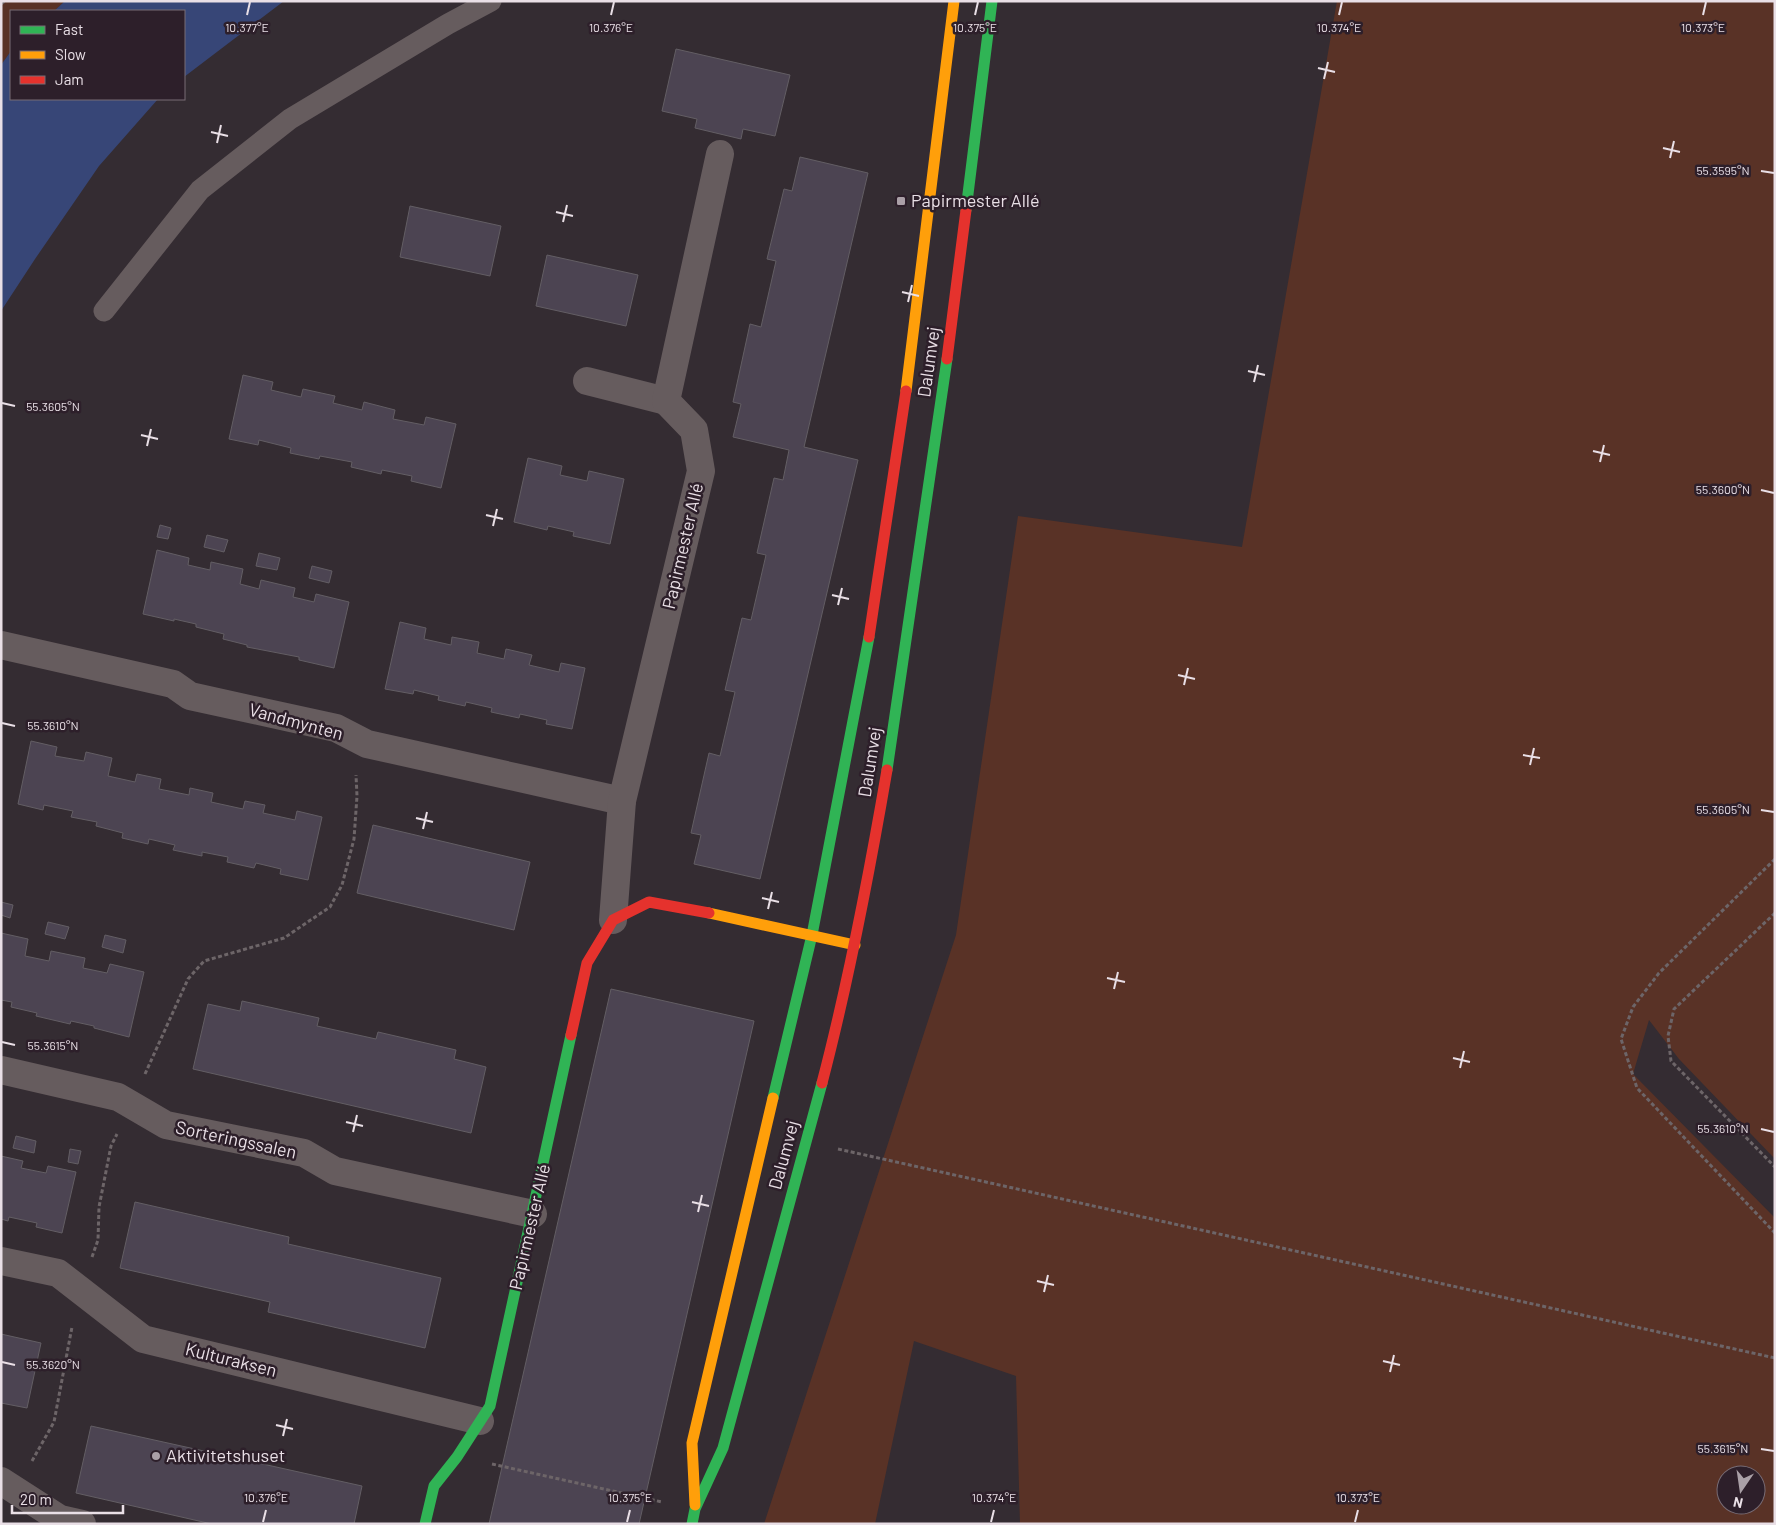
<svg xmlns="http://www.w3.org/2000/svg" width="1776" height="1525" viewBox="0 0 1776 1525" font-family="Barlow,sans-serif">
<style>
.green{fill:#593226;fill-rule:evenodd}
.water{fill:#374677}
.building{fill:#4c4452;stroke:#635e64}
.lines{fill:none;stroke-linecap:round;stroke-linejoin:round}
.path{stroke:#6d6568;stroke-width:3;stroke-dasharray:4 2.5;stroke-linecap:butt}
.lane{stroke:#665c5e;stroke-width:21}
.street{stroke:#665c5e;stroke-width:28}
.fast{stroke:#30b455;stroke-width:11}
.slow{stroke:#ff9f0a;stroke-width:11}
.jam{stroke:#e5322d;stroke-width:11}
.ticks{fill:none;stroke:#e9dfe6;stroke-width:2}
.poi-dot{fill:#aaa0a7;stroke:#2d1f2a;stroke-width:2}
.labels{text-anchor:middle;stroke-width:5;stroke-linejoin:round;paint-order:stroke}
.poi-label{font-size:18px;fill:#e9dfe6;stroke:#2d1f2a;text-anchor:start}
.street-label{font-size:18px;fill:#e9dfe6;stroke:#2d1f2a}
.ticks-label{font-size:12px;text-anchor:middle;fill:#e9dfe6;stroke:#2d1f2a;stroke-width:5;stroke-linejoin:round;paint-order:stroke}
</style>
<rect width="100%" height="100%" fill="#342c32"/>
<g class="green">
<polygon points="1,1 65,1 54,11 11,11 11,51 1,65"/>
<path d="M1337,1H1775V1159L1679,1059L1649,1020L1633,1074L1775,1218V1524H1020L1016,1376L914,1341L875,1524H764L956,935L1018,516L1242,547ZM1726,1475H1756V1505H1726Z"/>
</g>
<g class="water">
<polygon points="65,1 284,1 184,77 184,11 54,11"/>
<polygon points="11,51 11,99 158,99 99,166 35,259 1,311 1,65"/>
</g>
<g class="building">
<polygon points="676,49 790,75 775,136 743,129 741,139 695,128 697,119 662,111"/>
<polygon points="800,157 868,173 804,447 858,460 760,879 694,864 701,835 691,833 709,753 720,756 735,692 725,690 742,618 751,620 766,555 757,553 774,478 783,480 789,450 733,437 741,404 733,402 750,324 761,327 776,261 767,259 784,189 792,191"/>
<polygon points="410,206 501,226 490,276 400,257"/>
<polygon points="547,255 638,275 626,326 536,306"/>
<polygon points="243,375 273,382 271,390 301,397 303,389 335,396 333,403 362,410 364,402 395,410 393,419 424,425 426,417 456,424 441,488 411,481 412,476 382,470 381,474 351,467 352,462 320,456 319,459 290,453 291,448 259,440 258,445 229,439"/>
<polygon points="528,458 562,466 560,475 587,481 589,471 624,479 610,544 573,536 574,532 548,526 547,530 514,522"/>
<polygon points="160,525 171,528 168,539 157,537"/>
<polygon points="207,535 228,540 224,552 204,547"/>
<polygon points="157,550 189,558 188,565 210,570 211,562 243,569 240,584 259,589 261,580 295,588 293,597 314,602 316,594 349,602 334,668 299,660 299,657 247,647 247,645 223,639 224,634 196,627 196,624 174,619 174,621 143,614"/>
<polygon points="259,553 280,558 277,570 256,566"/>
<polygon points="312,566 332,571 329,583 309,578"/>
<polygon points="400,622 426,628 424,639 451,645 452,637 479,642 477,653 504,659 506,649 532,655 529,665 559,672 561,663 585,668 572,729 546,724 547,720 520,714 519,718 491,712 492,708 466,702 465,706 438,700 439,696 414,690 413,694 385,689"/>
<polygon points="31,741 57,747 55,756 84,761 86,752 112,758 108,776 135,782 137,774 161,779 159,789 189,795 190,788 213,793 211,802 243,809 245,801 265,805 263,813 295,820 297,811 322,817 308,880 280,874 281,869 256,863 254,868 227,862 228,857 202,852 202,856 173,850 175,845 149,839 148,844 122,838 123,833 96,826 97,822 71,817 73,811 44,805 43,810 18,804"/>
<polygon points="373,825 530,862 514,930 357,893"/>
<polygon points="1,902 13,905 10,918 1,915"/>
<polygon points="48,922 69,927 65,939 45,934"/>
<polygon points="1,933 28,939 25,956 49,961 51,951 85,958 83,968 107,973 110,964 144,972 129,1037 94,1028 94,1026 71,1021 70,1024 36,1016 37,1013 11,1007 12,1002 1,1000"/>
<polygon points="105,935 126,940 123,953 102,947"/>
<polygon points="611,989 754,1021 639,1524 489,1524"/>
<polygon points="242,1001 319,1018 317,1026 376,1039 378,1032 456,1050 454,1059 486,1067 471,1133 193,1069 208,1004 240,1011"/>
<polygon points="16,1136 36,1141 34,1153 13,1148"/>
<polygon points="70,1149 81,1151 78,1164 68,1162"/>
<polygon points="1,1156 23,1161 21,1168 46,1173 48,1166 76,1172 62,1233 36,1227 37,1223 9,1217 8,1221 1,1219"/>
<polygon points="135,1202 289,1237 288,1244 441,1278 425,1348 268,1312 270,1302 120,1268"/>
<polygon points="1,1334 41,1343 27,1408 1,1403"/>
<polygon points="91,1426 362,1486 354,1524 212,1524 76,1493"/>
</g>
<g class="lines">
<g class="path">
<polyline points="1,4 5,1"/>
<polyline points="1775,859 1659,973 1633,1007 1621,1039 1637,1088 1775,1233"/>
<polyline points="1775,913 1674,1009 1668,1036 1671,1061 1775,1167"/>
<polyline points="145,1074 188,979 204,961 284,938 330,907 342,885 354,839 357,796 356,775"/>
<polyline points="838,1149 1775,1358"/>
<polyline points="92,1257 98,1240 99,1207 111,1146 117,1134"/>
<polyline points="32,1461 54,1422 72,1327"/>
<polyline points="492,1464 662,1502"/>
</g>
<polyline class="lane" points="104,311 200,190 290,119 448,24 491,1"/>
<g class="street">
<polyline points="587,381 666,401"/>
<polyline points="1,645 173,684 190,696 336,728 367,744 622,801"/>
<polyline points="613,920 622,801 701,471 694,430 666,401 720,154"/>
<polyline points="1,1070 118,1097 166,1125 304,1153 335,1171 533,1214"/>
<polyline points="1,1261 58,1273 143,1339 480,1421"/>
<polyline points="1,1481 60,1519 82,1524"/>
</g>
<g class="fast">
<polyline points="966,210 992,1"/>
<polyline points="887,770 947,359"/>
<polyline points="773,1098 812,935 869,637"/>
<polyline points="425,1524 434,1486 457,1457 490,1406 571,1035"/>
<polyline points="692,1524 695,1509 723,1448 822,1083"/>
</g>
<g class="slow">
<polyline points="906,391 954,1"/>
<polyline points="709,913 855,945"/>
<polyline points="695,1505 692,1443 773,1098"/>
</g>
<g class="jam">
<polyline points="947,359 966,210"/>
<polyline points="869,637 906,391"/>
<polyline points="571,1035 587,963 613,920 649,902 709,913"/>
<path d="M822,1083C849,980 869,875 887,770"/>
</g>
</g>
<path class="ticks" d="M247,15L250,2M611,15L614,2M975,15L978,2M1339,15L1342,2M1703,15L1706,2M1318,68L1335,72M1324,79L1328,62M211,132L228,136M217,143L221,125M1663,148L1680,152M1670,158L1674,141M1761,171L1774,173M556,212L573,216M563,222L567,205M902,292L919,296M908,302L912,285M1248,371L1265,375M1254,382L1258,365M2,403L15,406M141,435L158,439M147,446L151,429M1593,451L1610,455M1600,462L1604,445M1761,490L1774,493M486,515L503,519M493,526L497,509M832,595L849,599M838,605L842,588M1178,675L1195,679M1184,685L1188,668M2,723L15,726M1523,755L1540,758M1530,765L1534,748M1761,810L1774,812M416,818L433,822M423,829L427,812M762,898L779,902M768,909L772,892M1107,978L1125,982M1114,989L1118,972M2,1042L15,1045M1453,1058L1470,1062M1460,1068L1464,1051M346,1122L363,1126M1761,1129L1774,1132M353,1132L357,1115M692,1202L709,1206M698,1212L702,1195M1037,1281L1054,1285M1044,1292L1048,1275M1383,1361L1400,1365M2,1362L15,1365M1390,1372L1394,1355M276,1425L293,1429M283,1436L287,1419M1761,1449L1774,1451M263,1522L266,1510M627,1522L630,1510M991,1522L994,1510M1355,1522L1358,1510"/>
<g class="poi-dot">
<rect x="896" y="196" width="10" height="10" rx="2.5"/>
<circle cx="156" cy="1456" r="5"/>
</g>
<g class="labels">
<g class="poi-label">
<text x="911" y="207">Papirmester Allé</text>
<text x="166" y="1462">Aktivitetshuset</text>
</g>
<g class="street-label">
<text transform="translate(929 362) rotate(-82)" y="6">Dalumvej</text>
<text transform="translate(683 546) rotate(-77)" y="6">Papirmester Allé</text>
<text transform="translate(296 722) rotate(15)" y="6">Vandmynten</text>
<text transform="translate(870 762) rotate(-81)" y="6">Dalumvej</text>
<text transform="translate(236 1140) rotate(12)" y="6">Sorteringssalen</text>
<text transform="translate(784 1155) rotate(-75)" y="6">Dalumvej</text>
<text transform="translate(530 1227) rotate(-77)" y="6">Papirmester Allé</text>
<text transform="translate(231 1360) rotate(14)" y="6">Kulturaksen</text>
</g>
</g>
<g class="ticks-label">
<text x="247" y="32">10.377°E</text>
<text x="611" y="32">10.376°E</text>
<text x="975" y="32">10.375°E</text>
<text x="1339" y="32">10.374°E</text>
<text x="1703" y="32">10.373°E</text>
<text x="1723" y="175">55.3595°N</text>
<text x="53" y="411">55.3605°N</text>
<text x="1723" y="494">55.3600°N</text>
<text x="53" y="730">55.3610°N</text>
<text x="1723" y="814">55.3605°N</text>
<text x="53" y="1050">55.3615°N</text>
<text x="1723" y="1133">55.3610°N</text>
<text x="53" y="1369">55.3620°N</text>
<text x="1723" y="1453">55.3615°N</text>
<text x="266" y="1502">10.376°E</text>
<text x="630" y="1502">10.375°E</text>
<text x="994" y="1502">10.374°E</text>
<text x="1358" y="1502">10.373°E</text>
</g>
<rect width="1776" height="1525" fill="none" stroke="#e9dfe6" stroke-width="5"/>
<rect x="10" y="10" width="175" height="90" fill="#2d1f2a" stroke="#786c75"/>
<rect x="20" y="26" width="25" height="8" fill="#30b455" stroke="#786c75"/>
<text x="55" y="35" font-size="15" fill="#e9dfe6">Fast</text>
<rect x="20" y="51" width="25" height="8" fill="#ff9f0a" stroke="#786c75"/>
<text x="55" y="60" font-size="15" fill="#e9dfe6">Slow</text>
<rect x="20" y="76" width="25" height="8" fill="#e5322d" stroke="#786c75"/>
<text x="55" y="85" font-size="15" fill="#e9dfe6">Jam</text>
<g transform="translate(1741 1490) rotate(193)"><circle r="24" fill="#2d1f2a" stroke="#786c75"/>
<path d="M0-4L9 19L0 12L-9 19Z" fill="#aaa0a7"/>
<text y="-8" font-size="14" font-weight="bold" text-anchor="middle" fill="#e9dfe6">N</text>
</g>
<path d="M12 1505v8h111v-8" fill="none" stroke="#e9dfe6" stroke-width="2.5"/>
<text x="20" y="1505" font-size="15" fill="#e9dfe6" stroke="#2d1f2a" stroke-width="4" paint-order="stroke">20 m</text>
</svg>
